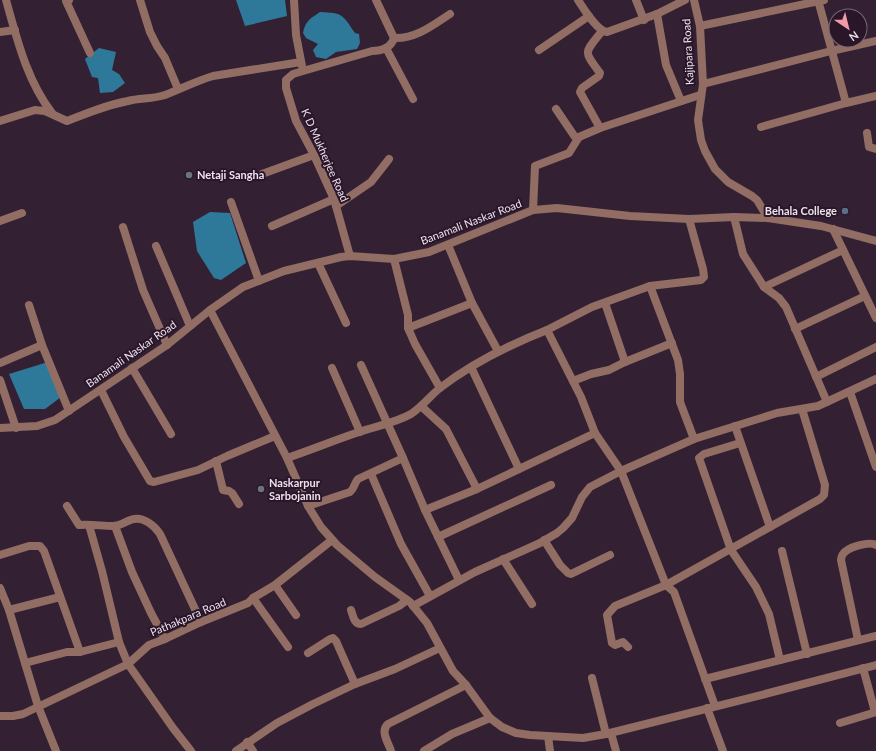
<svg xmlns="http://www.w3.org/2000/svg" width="876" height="751" viewBox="0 0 876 751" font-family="Lato,sans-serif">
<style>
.water{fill:#2e799a}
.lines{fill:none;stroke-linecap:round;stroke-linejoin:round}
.minor{stroke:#926d63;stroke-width:8}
.tertiary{stroke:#926d63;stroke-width:8}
.worship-dot{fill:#6b7280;stroke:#291729;stroke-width:1.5}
.service-dot{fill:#5c6f8a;stroke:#291729;stroke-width:1.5}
.labels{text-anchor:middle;stroke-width:4;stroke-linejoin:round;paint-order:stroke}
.street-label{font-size:11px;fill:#eee1ed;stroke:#291729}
.poi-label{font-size:11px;font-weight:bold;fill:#eee1ed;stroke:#291729;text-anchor:start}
</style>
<rect width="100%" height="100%" fill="#332133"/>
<g class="water">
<polygon points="236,0 285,0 287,16 245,26"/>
<path d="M320,12C343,13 342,14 355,33L359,34L360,43L357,49L336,52L326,59L316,57L313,50L318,44L306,38L303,33C305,21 311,18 320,12Z"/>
<polygon points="99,48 116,52 112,70 119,74 125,83 113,92 100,93 98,78 92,77 85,59"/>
<polygon points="210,212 230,213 246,263 221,280 214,278 197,251 193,222"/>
<polygon points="48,362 61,397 45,409 24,409 9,374"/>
</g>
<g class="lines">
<g class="minor">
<path d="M6,0C17,39 27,81 52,113"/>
<polyline points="69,0 66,1 90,53"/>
<polyline points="140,0 150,32 157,46 165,58 178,89"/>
<polyline points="294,0 296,35 302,66"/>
<path d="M578,0C584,9 596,30 607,32L657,14L685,0"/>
<polyline points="636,0 644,20"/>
<polyline points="694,0 700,26 703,84 698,120 701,140 705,151 715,169 728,182 752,196 757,200 768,218"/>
<polyline points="818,0 846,103"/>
<polyline points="657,14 666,65 681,101"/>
<polyline points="700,26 824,0"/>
<polyline points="0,32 15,30"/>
<path d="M394,38C416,39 433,25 450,14"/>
<polyline points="386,48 413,99"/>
<polyline points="539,50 589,16"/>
<polyline points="703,84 831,51 876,41"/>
<polyline points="556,109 575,137 579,137 600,128 700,95"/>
<path d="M0,121L35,110L45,111L67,121C87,113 107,105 128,101C140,98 153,99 165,95C181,89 196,81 213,76L301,62"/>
<polyline points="761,127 846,103 876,96"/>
<path d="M600,128L580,92L582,88L599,76L600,73C583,50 584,54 602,31"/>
<polyline points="867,133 869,147 876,149"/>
<polyline points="262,174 314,155"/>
<polyline points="231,202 259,281"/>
<polyline points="336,206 371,182 389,159"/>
<polyline points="533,210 535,166 569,153 579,137"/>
<polyline points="734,217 743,254 764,287 779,298 786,307 827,402"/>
<polyline points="689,219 703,269 704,277 701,280 650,286 678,360 680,374 680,402 694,439"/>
<polyline points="0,221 22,213"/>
<polyline points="272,226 334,199"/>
<polyline points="123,227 143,290 167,345"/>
<polyline points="833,229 876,318"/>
<polyline points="448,245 472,303 498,351"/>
<polyline points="156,246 190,326"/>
<path d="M350,256L334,199L314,155L296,121L286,88V80L293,74L303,71L372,51C381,51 391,48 394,38L376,0"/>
<polyline points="394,259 408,315 408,328 415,344 440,388"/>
<polyline points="318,263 346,323"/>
<polyline points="764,287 843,250"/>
<polyline points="605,303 625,362"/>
<polyline points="29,305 42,345 69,411"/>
<polyline points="408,328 472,303"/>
<polyline points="795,329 865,296"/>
<polyline points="547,330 592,307 650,286"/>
<polyline points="0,363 42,345"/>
<polyline points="361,365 403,458 425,510 459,580"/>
<polyline points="471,367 519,469"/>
<polyline points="132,368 171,434"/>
<polyline points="332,368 360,432"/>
<polyline points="816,377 876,347"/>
<polyline points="0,380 16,428"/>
<polyline points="573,381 591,374 609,370 625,362 672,343"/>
<polyline points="101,390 124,437 150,481 154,482 198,470 227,456 275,436"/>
<polyline points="850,392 876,467"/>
<polyline points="421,406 446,429 477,489"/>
<polyline points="735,426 770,527"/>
<polyline points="740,443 704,454 699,458 731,550 756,587 769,614 780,660"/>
<path d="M287,458C311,450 335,440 359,432C376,426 395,423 411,414C422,407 430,396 440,388C472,363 509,345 547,330L581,397L595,433L621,471L666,585L674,592L715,706"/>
<polyline points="216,461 223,490 229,491 232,493 239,504"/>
<polyline points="371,474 401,544 430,596"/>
<path d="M67,506L79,525C91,524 102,526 113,526C121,526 127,520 134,519C144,517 155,526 160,534L201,622"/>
<path d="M308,506L350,492C355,488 354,483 358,479L403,458"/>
<polyline points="425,510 477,489 595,433"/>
<polyline points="89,525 102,571 119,642 128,664 173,728 191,751"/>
<polyline points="115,526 132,572 151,613 165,639"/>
<polyline points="438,537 551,485"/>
<polyline points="544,540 560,565 568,573 571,574 610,555"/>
<polyline points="782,551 807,654"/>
<polyline points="0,555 29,546 40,546 44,551 80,652"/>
<polyline points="503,559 532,604"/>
<polyline points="275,585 296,615"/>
<polyline points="253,598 288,647"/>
<polyline points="413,606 475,572 540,543 557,533 563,528 572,518 582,497 590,487 621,471 694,439 777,413 818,406 876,379"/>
<polyline points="9,610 60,597"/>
<path d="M351,610C353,616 354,624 361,624L399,606L407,600"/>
<path d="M858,640L841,560C841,559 842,555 843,554C848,547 869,541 876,545"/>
<polyline points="628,647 623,642 615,645 612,643 607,615 615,606 666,585 820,499 824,495 825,485 802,409"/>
<polyline points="308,653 330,639 333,638 336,641 355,684"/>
<polyline points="25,663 67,652 80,652 119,642"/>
<polyline points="863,668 875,712"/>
<polyline points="592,678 606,734"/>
<polyline points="705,679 876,636"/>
<polyline points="707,708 723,751"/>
<polyline points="840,723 876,712"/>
<polyline points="611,733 616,751"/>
<polyline points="548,736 550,751"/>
<polyline points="247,742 253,751"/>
<path d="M391,751C388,742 380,731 388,724L466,685"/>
</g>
<g class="tertiary">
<polyline points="210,310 287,458 308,506 321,527 337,545 375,577 410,602 427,623 453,671 466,685 490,718 502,727 516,733 530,735 583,738 606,734 765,694 876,665"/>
<polyline points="0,428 37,426 55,420 167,345 210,310 243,287 284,271 341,257 350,256 394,259 429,252 533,210 557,208 630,216 689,219 734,217 768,218 821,226 876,241"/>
<polyline points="0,588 9,610 38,706 56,751"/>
<polyline points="0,716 13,716 23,714 128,664 149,645 165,639 201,622 248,603 253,598 275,585 332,540"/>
<polyline points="236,751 277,723 313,704 355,684 395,669 440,648"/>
<polyline points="424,751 452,734 490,718"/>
</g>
</g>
<g class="worship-dot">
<circle cx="189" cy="175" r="4"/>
<circle cx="261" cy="489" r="4"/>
</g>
<circle class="service-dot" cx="845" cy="211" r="4"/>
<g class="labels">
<g class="street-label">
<text transform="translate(688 52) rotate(-93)" y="4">Kajipara Road</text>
<text transform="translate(325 155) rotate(66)" y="4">K D Mukherjee Road</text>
<text transform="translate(471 222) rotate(-21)" y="4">Banamali Naskar Road</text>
<text transform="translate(131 354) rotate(-35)" y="4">Banamali Naskar Road</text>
<text transform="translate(188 617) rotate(-23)" y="4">Pathakpara Road</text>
</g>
<g class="poi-label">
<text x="197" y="179">Netaji Sangha</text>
<text x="837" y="215" text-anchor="end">Behala College</text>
<text x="269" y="487">Naskarpur<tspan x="269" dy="13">Sarbojanin</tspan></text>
</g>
</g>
<g transform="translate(848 28) rotate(145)"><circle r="19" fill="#291729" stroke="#786877"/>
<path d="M0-3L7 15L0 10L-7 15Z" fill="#f39aa7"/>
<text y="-6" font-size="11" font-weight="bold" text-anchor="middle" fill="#eee1ed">N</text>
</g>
</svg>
